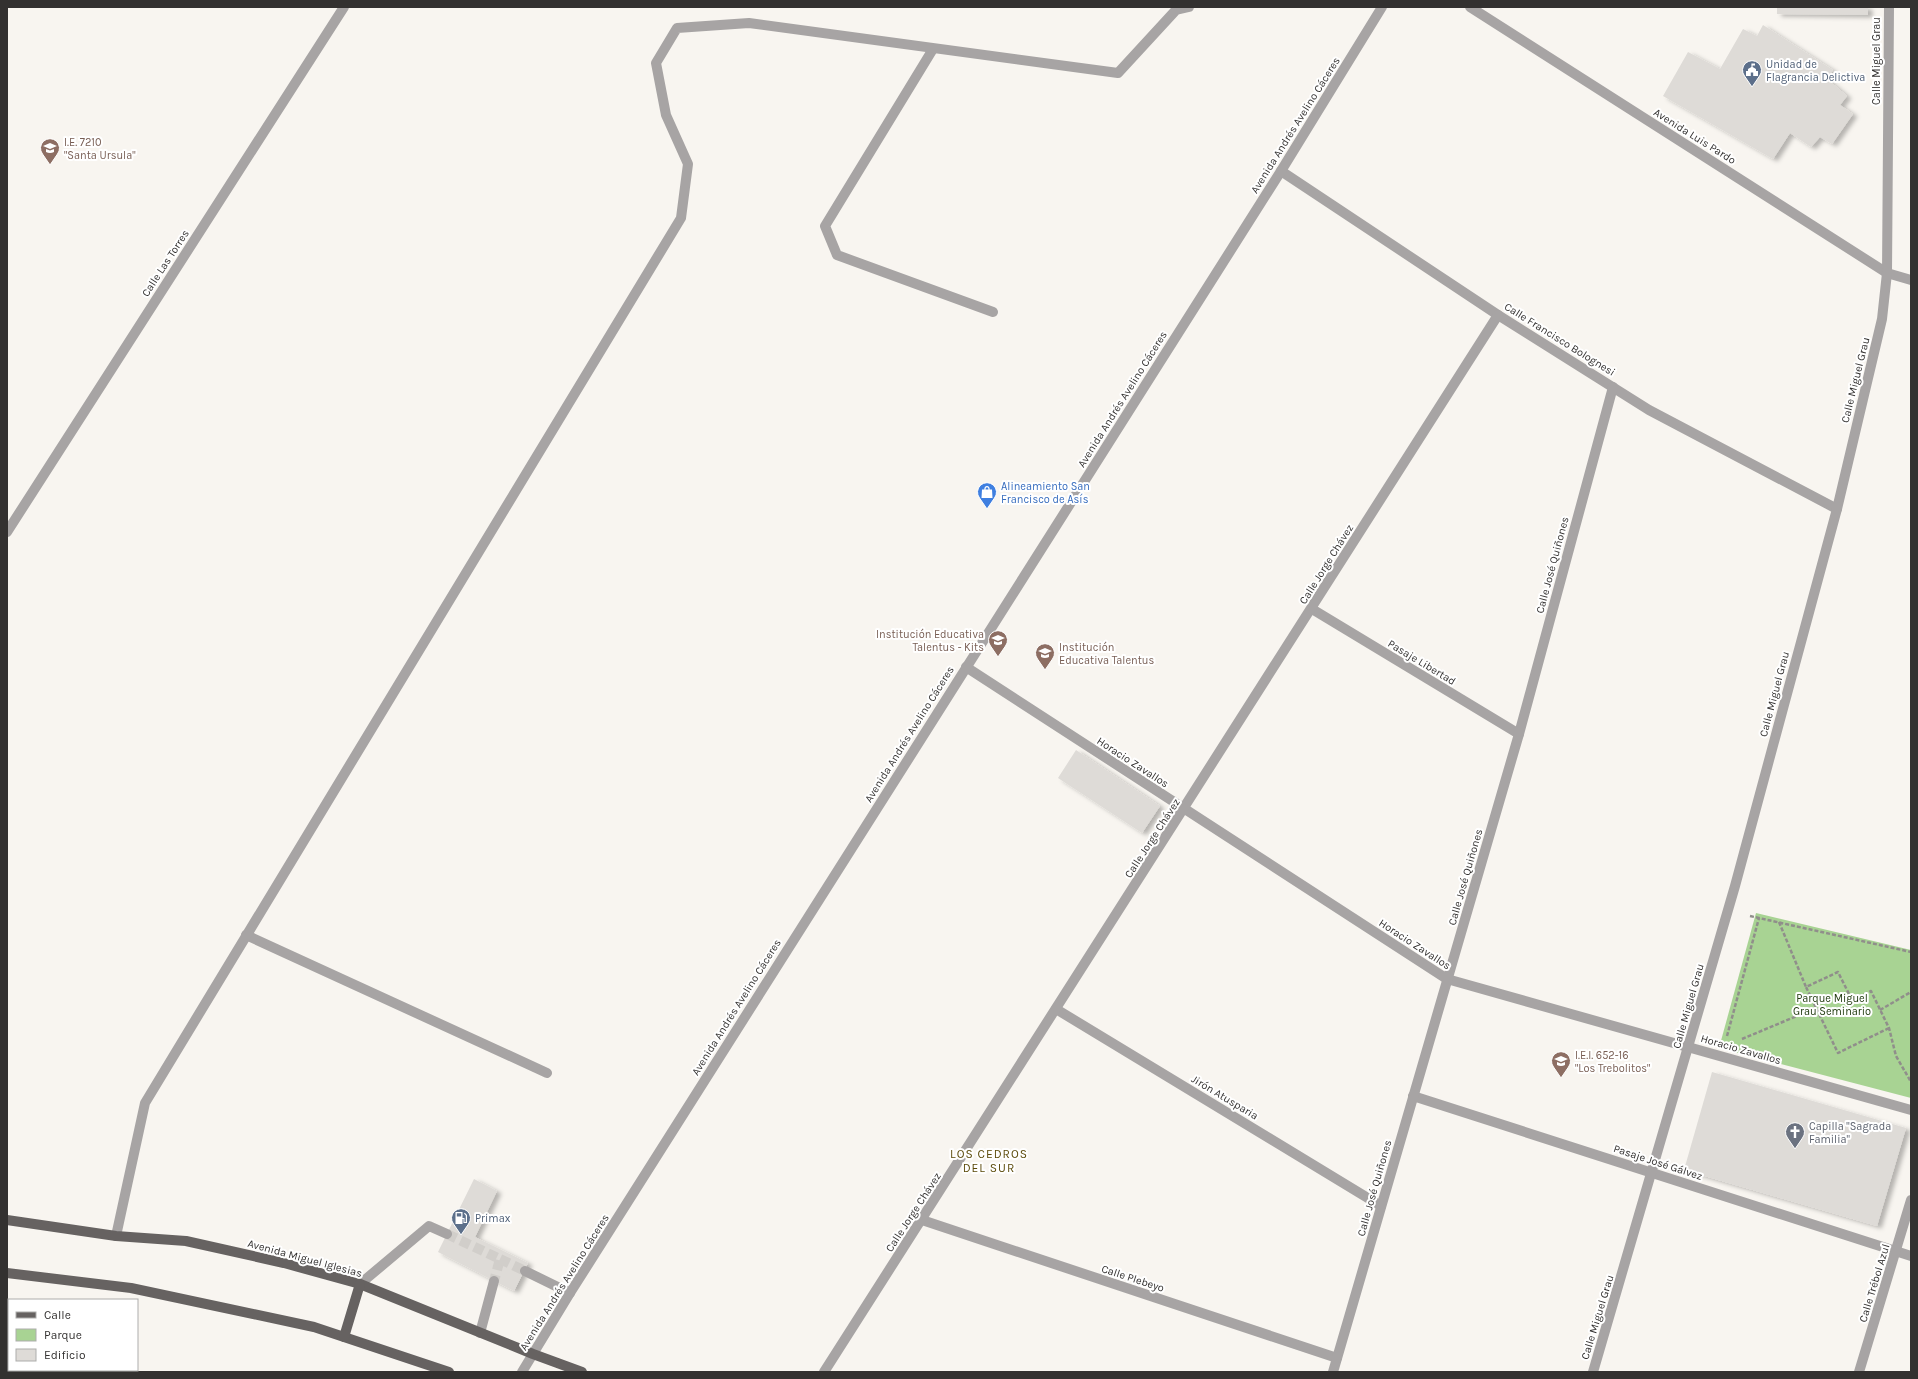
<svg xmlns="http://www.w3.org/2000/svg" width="1918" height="1379" viewBox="0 0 1918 1379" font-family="Karla,sans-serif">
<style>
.green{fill:#a8d393}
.building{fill:#dedbd7;filter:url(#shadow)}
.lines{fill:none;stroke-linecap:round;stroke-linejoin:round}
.minor-tunnel{stroke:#d1ceca;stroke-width:10;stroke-dasharray:10 5;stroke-linecap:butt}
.path{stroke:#908e8b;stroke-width:2.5;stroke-dasharray:4 2;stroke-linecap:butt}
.minor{stroke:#a7a4a4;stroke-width:10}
.major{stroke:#666261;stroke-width:10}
.labels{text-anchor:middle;stroke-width:4;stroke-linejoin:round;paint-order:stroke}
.street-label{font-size:11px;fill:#333130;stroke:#fff}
.service-label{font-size:11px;fill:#4e5e75;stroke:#fff;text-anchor:start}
.education-label{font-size:11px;fill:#785e54;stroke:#fff;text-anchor:start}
.shop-label{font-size:11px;fill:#366cbe;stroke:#fff;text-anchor:start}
.park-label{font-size:11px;fill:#1b3609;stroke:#fff}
.worship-label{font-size:11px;fill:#5b616d;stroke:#fff;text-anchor:start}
.neighbourhood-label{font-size:12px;letter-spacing:1px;fill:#5a4908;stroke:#fff}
</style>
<defs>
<filter id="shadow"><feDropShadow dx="4.5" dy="2.5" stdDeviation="2" flood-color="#0004"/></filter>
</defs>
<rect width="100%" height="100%" fill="#f8f5f0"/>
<polygon class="green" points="1756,913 1911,950 1911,1098 1719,1048"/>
<g class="building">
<polygon points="1777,7 1868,7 1868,15 1777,14"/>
<polygon points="1763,25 1833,70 1827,79 1847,96 1840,105 1853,114 1832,144 1820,137 1811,147 1790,133 1773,159 1663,96 1688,52 1720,69 1743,29 1757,36"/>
<polygon points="1076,750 1160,806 1142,833 1058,778"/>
<polygon points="1712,1072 1906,1128 1877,1226 1684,1170"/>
<polygon points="474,1179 497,1191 475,1237 528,1263 514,1291 438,1252"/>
</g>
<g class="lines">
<g class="minor-tunnel">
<polyline points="447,1234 500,1259 494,1281"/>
<polyline points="500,1259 525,1271"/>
</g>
<g class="path">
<polyline points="1750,916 1911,952"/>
<polyline points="1779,922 1806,987"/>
<polyline points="1880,1010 1911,992"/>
<polyline points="1889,1028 1838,1053 1806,987 1838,972 1852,1000 1871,991 1889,1028 1896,1056 1911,1082"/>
<polyline points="1727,1036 1759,918"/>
<polyline points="1742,1039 1816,1008"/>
</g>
<g class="minor">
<polyline points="1470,7 1887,273 1911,280"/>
<polyline points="933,49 825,226 837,255 993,312"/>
<polyline points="1281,171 1498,315 1649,410 1837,509"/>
<polyline points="7,532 344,7"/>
<polyline points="1312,609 1519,734"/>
<polyline points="966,667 1447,979 1911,1110"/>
<polyline points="246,935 547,1073"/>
<polyline points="1056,1009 1381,1206"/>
<polyline points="1413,1096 1911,1256"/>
<polyline points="922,1220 1337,1358"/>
<polyline points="116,1236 145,1103 681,218 688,164 666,115 656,63 677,28 749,23 1118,73 1176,10 1189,7"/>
<polyline points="525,1271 570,1293"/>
<polyline points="360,1284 429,1226 447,1234"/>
<polyline points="480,1333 494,1281"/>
<polyline points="522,1372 570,1293 1281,171 1382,7"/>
<polyline points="824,1372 1498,315"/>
<polyline points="1333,1372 1519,734 1613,387"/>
<polyline points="1593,1372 1735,886 1837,509 1882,319 1887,273 1889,7"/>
<polyline points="1859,1372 1911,1200"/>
</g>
<g class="major">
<polyline points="7,1220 116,1236 186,1241 284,1263 360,1284 533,1354 582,1372"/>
<polyline points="7,1273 131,1288 314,1327 449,1372"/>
<polyline points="344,1337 360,1284"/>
</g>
</g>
<defs>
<symbol id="civic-pin" viewBox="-11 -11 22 30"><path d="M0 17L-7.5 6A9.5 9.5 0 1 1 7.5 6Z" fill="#5c6f8a" stroke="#fff"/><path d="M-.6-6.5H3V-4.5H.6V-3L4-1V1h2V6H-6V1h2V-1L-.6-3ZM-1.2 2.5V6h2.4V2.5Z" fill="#fff"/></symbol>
<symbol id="school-pin" viewBox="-11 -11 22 30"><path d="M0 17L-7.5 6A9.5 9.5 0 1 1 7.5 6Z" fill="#8d6e63" stroke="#fff"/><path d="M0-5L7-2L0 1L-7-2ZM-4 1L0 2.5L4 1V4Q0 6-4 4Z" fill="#fff"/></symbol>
<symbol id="shop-pin" viewBox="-11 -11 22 30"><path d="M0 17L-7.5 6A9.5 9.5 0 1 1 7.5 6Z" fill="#3f7fe0" stroke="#fff"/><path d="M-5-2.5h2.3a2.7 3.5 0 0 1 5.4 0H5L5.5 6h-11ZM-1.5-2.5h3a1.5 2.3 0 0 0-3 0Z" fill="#fff"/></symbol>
<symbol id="church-pin" viewBox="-11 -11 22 30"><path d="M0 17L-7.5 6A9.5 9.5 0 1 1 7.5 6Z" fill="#6b7280" stroke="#fff"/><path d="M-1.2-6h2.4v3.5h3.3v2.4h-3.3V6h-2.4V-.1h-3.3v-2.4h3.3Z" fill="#fff"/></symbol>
<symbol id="fuel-pin" viewBox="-11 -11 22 30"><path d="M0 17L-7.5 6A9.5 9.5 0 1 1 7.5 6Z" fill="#5c6f8a" stroke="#fff"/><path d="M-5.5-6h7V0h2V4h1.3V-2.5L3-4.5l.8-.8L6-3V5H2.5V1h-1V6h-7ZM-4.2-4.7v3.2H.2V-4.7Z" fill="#fff"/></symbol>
</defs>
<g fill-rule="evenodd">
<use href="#civic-pin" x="1741" y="59" width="22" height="30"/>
<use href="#school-pin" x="39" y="137" width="22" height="30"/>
<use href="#shop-pin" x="976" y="481" width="22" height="30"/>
<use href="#school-pin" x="987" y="629" width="22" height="30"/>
<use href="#school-pin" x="1034" y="642" width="22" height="30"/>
<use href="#school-pin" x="1550" y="1050" width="22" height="30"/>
<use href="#church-pin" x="1784" y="1121" width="22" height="30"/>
<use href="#fuel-pin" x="450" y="1207" width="22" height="30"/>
</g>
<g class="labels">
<g class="street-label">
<text transform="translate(1876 61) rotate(-90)" y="4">Calle Miguel Grau</text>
<text transform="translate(1295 125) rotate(-58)" y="4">Avenida Andrés Avelino Cáceres</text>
<text transform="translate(1695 136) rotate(32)" y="4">Avenida Luis Pardo</text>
<text transform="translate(165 263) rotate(-57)" y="4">Calle Las Torres</text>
<text transform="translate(1560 339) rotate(32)" y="4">Calle Francisco Bolognesi</text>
<text transform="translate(1855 380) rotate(-76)" y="4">Calle Miguel Grau</text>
<text transform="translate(1122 399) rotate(-58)" y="4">Avenida Andrés Avelino Cáceres</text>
<text transform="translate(1326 564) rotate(-58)" y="4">Calle Jorge Chávez</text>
<text transform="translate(1552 565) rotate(-75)" y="4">Calle José Quiñones</text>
<text transform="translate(1422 662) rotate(31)" y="4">Pasaje Libertad</text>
<text transform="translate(1774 694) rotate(-75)" y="4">Calle Miguel Grau</text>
<text transform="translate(909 734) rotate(-58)" y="4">Avenida Andrés Avelino Cáceres</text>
<text transform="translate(1133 762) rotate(33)" y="4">Horacio Zavallos</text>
<text transform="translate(1152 838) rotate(-57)" y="4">Calle Jorge Chávez</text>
<text transform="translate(1465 877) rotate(-74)" y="4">Calle José Quiñones</text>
<text transform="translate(1415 944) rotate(33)" y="4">Horacio Zavallos</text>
<text transform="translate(1688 1006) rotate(-74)" y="4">Calle Miguel Grau</text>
<text transform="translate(736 1007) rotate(-58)" y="4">Avenida Andrés Avelino Cáceres</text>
<text transform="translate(1741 1049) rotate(16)" y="4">Horacio Zavallos</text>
<text transform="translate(1225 1097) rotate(31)" y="4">Jirón Atusparia</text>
<text transform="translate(1658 1162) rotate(18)" y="4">Pasaje José Gálvez</text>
<text transform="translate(1374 1188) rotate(-74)" y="4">Calle José Quiñones</text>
<text transform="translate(913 1212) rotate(-57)" y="4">Calle Jorge Chávez</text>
<text transform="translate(305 1258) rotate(15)" y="4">Avenida Miguel Iglesias</text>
<text transform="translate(1133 1278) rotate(18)" y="4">Calle Plebeyo</text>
<text transform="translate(564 1282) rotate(-58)" y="4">Avenida Andrés Avelino Cáceres</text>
<text transform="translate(1874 1283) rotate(-73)" y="4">Calle Trébol Azul</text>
<text transform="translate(1597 1317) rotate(-73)" y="4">Calle Miguel Grau</text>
</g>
<g class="service-label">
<text x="1766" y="68">Unidad de<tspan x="1766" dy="13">Flagrancia Delictiva</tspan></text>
<text x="475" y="1222">Primax</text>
</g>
<g class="education-label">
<text x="64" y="146">I.E. 7210<tspan x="64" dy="13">"Santa Ursula"</tspan></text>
<text x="984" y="638" text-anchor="end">Institución Educativa<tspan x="984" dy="13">Talentus - Kits</tspan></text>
<text x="1059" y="651">Institución<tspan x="1059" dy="13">Educativa Talentus</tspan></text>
<text x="1575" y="1059">I.E.I. 652-16<tspan x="1575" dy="13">"Los Trebolitos"</tspan></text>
</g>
<g class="shop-label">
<text x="1001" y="490">Alineamiento San<tspan x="1001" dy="13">Francisco de Asís</tspan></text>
</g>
<g class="park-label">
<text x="1832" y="1002">Parque Miguel<tspan x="1832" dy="13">Grau Seminario</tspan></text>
</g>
<g class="worship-label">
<text x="1809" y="1130">Capilla "Sagrada<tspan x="1809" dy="13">Familia"</tspan></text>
</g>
<g class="neighbourhood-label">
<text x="989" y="1158">LOS CEDROS<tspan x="989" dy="14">DEL SUR</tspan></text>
</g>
</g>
<rect width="1918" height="1379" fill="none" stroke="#333130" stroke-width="16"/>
<rect x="8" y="1299" width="130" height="72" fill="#ffffff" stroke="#adadac"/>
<rect x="16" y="1312" width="20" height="6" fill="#666261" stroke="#adadac"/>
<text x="44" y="1319" font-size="12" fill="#333130">Calle</text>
<rect x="16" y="1329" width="20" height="12" fill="#a8d393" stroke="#adadac"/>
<text x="44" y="1339" font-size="12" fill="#333130">Parque</text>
<rect x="16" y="1349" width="20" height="12" fill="#dedbd7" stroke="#adadac"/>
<text x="44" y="1359" font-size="12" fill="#333130">Edificio</text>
</svg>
